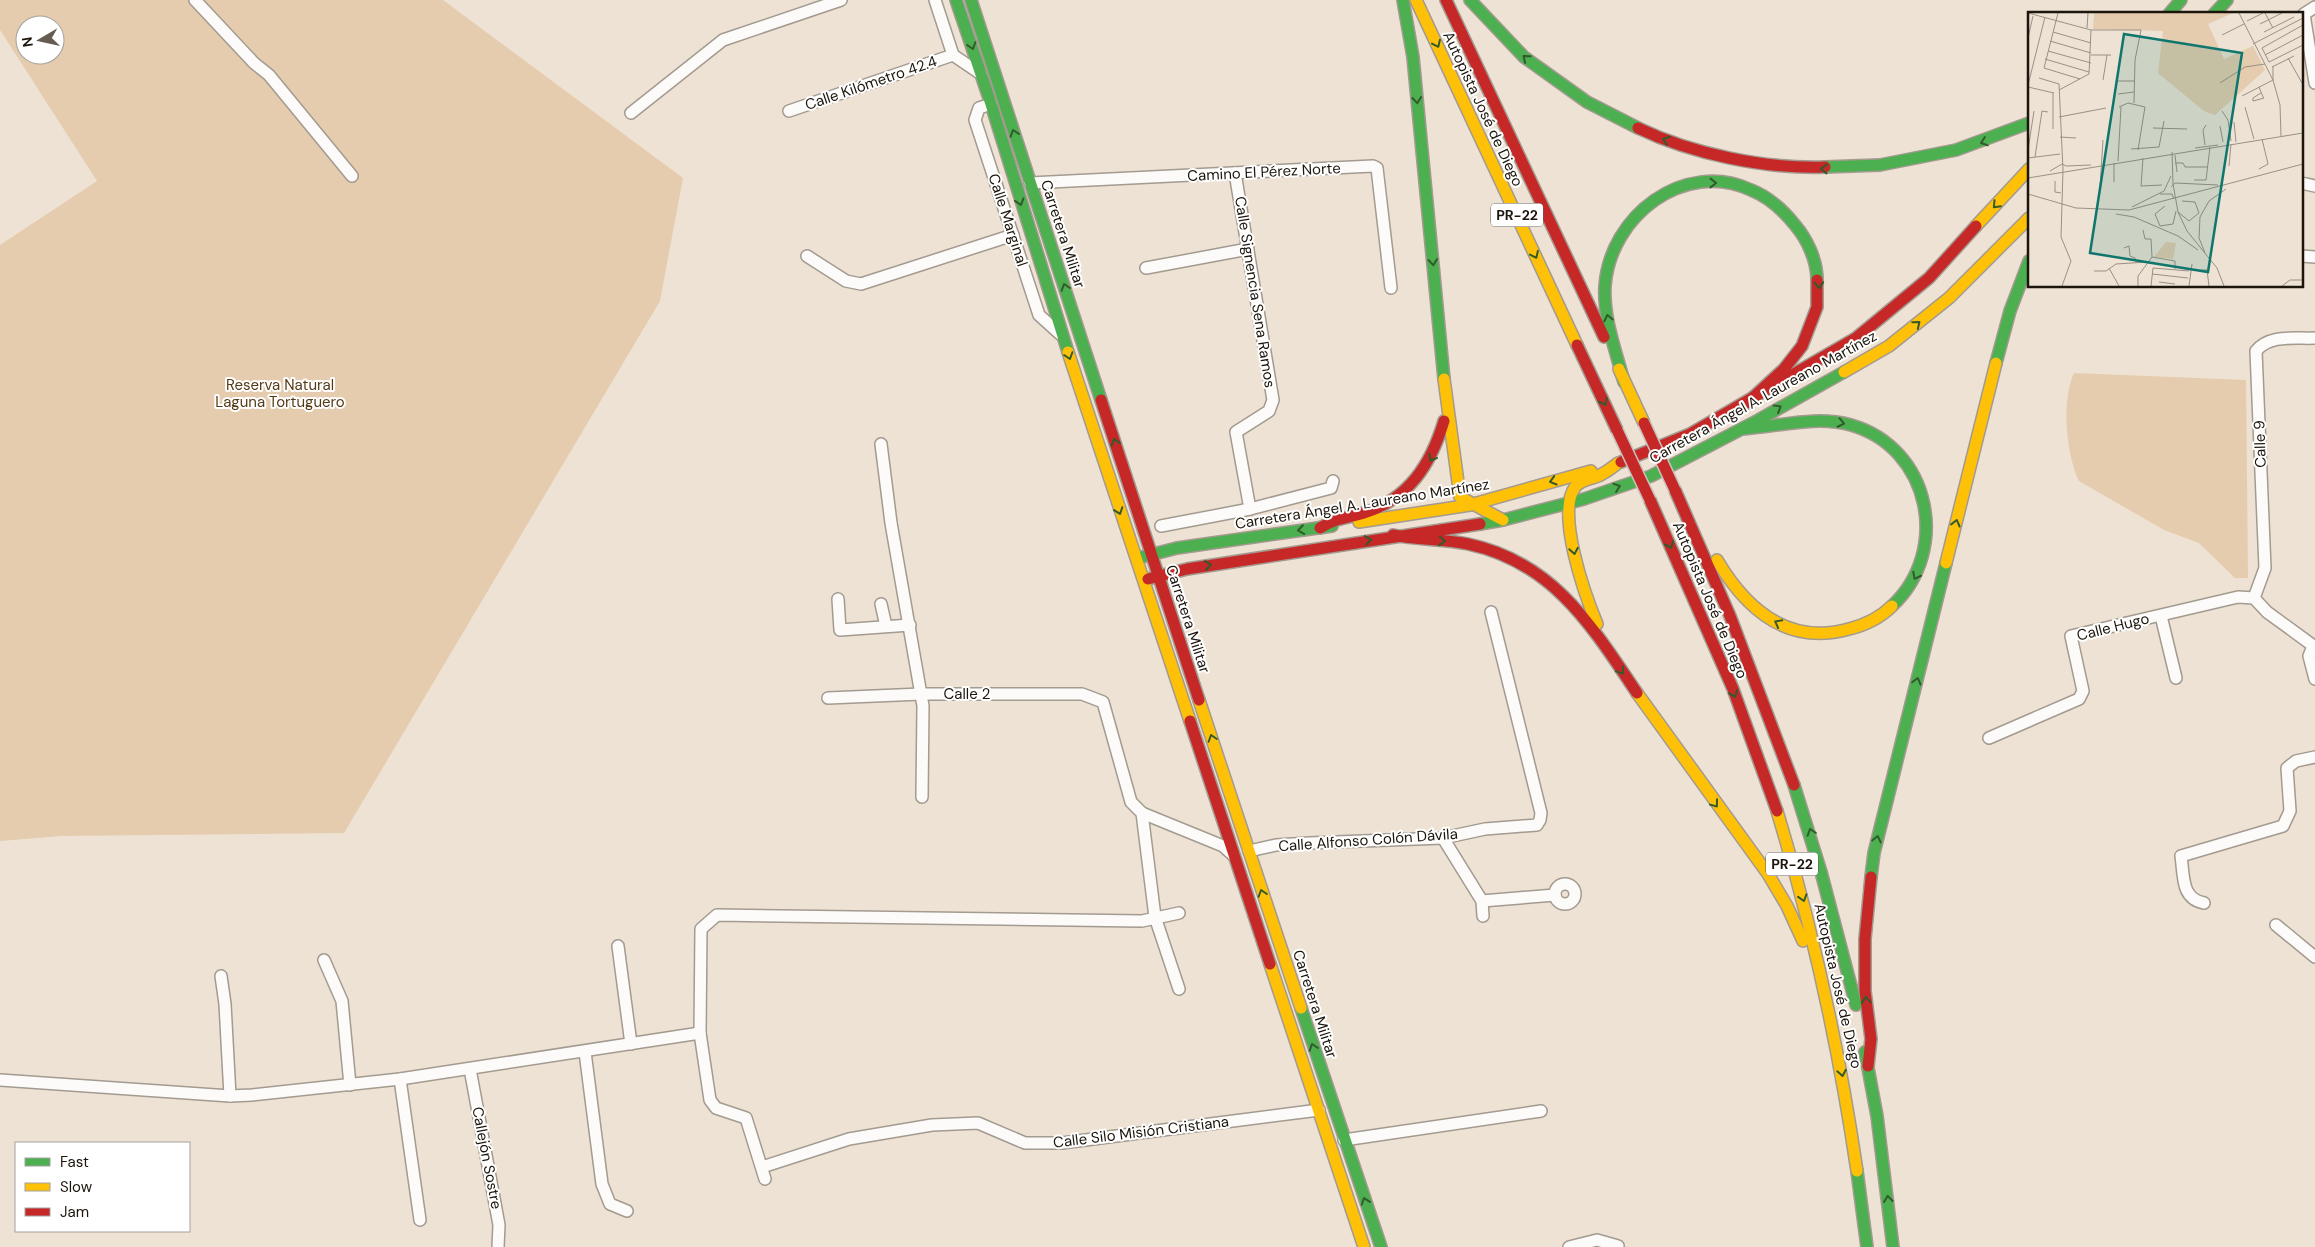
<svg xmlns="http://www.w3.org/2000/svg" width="2315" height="1247" viewBox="0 0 2315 1247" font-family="'DM Sans',sans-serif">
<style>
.green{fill:#e5ccae;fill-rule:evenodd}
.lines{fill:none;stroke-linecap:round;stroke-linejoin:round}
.street-casing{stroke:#a39a90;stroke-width:14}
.fast-casing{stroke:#a39a90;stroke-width:14}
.slow-casing{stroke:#a39a90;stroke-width:14}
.jam-casing{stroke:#a39a90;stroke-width:14}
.street{stroke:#fcfbf9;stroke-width:11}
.fast{stroke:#4caf50;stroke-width:11}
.slow{stroke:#ffc107;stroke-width:11}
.jam{stroke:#c62828;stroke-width:11}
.jam-bridge-casing{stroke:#c7c1bb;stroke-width:14;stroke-linecap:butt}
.jam-bridge{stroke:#c62828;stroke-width:11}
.oneway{stroke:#325a2b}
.labels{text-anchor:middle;stroke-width:4;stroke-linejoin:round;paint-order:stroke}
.shield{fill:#fff;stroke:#605b55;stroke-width:1}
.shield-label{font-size:14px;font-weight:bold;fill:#1c150c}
.street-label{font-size:15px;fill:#1c150c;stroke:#fff}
.park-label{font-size:15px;fill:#553a16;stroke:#fff}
.inset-road{fill:none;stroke:#9a9084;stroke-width:1}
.view{fill:#0f766e;fill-opacity:0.15;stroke:#0f766e;stroke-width:2.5}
.inset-edge{fill:none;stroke:#1c150c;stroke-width:2.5}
</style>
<rect width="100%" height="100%" fill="#eee2d4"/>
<g class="green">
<path d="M0,0H443L683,178L660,301L344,833L61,836L0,841V245L97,181L0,30ZM25,25H55V55H25Z"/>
<path d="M2074,373L2246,380L2248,578H2235L2199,543L2164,530L2079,481C2066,454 2061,401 2074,373Z"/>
</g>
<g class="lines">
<defs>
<g id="street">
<polyline points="195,0 254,63 269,75 352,176"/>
<polyline points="935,0 953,55 981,74"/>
<polyline points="2315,7 2304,14 2315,83"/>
<polyline points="991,104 979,108 975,120 1039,315 1060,334"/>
<polyline points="789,111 953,55"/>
<polyline points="631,113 723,40 841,0"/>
<polyline points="1235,173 1273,400 1269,411 1236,432 1250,509"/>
<polyline points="1030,183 1373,166 1377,168 1391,288"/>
<polyline points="2301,183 2315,186"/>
<polyline points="807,256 846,281 861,284 1013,235"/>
<polyline points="2301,256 2315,257"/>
<polyline points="1146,268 1248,249"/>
<polyline points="881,444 891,523 923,706 922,797"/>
<polyline points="1161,526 1250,509 1331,488 1333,481"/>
<path d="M2254,598L2265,568L2256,351C2270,334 2295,339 2315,338"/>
<polyline points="2254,598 2267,612 2315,647"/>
<polyline points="838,599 840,630 910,625"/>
<polyline points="881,604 886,626"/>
<polyline points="2161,616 2176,678"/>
<polyline points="2313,646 2309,656 2315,679"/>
<polyline points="828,698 921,694 1082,694 1103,702 1131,802 1142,813 1155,917 1179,989"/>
<polyline points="1989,738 2079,699 2083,691 2071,636 2238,597 2254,598"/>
<polyline points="1142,813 1223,846 1233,855"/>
<polyline points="1443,838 1482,901 1483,916"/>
<polyline points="1249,851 1276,845 1309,843 1443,838 1485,829 1537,825 1540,820 1541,813 1491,612"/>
<circle cx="1565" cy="894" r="10"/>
<polyline points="1482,901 1555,895"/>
<path d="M2204,903C2181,899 2184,876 2181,856L2283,826L2290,811L2287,768L2296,761L2315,757"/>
<polyline points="2276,925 2315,957"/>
<polyline points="618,946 631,1044"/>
<polyline points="324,960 342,1001 350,1085"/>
<polyline points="221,976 225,1004 230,1096"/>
<polyline points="585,1052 602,1184 610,1204 627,1211"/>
<polyline points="470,1069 499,1225 498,1247"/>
<polyline points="400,1079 420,1220"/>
<polyline points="0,1080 230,1096 252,1095 400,1079 700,1033"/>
<polyline points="1344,1140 1541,1111"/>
<polyline points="762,1167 849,1139 932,1125 978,1123 1025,1143 1062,1143 1319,1110"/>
<polyline points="765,1179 746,1118 716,1108 710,1100 700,1033 701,929 717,915 1142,921 1179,913"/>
<polyline points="1569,1247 1597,1240 1618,1246"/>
</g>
<g id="fast">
<polyline points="956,0 991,104 1068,352"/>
<polyline points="971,0 1101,400"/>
<polyline points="1403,0 1413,57 1444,379"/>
<polyline points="1470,0 1524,57 1587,102 1638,128"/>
<polyline points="2169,14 2181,0"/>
<polyline points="2214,14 2227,0"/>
<polyline points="1825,167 1880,165 1956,150 2029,123"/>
<polyline points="1996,363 2010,311 2029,261"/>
<path d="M1624,382C1616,351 1603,318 1605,286C1610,216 1684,159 1751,190C1769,197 1783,210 1795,225C1807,239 1817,260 1817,280"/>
<path d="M1741,429C1778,427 1814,415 1851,425C1931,448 1951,551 1892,606"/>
<polyline points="1480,524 1503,520 1584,499 1651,476 1753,423 1844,372"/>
<polyline points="1142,557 1177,548 1332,526"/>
<polyline points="1794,785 1821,872 1856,1005"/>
<polyline points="1871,877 1874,853 1946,563"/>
<polyline points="1301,1008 1381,1247"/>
<polyline points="1865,1052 1877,1116 1893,1247"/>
<polyline points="1857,1171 1867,1247"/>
</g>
<g id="slow">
<polyline points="1416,0 1577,345"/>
<polyline points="1976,226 2029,169"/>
<polyline points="1068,352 1190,721"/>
<polyline points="1619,369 1644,423"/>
<polyline points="1844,372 1889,346 1949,298 2029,218"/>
<polyline points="1444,379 1460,497 1503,520"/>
<polyline points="1359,522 1470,505 1591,471"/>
<path d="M1717,560C1746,609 1788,646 1849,629C1865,625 1880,618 1892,606"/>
<polyline points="1946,563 1996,363"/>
<path d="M1597,624C1585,595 1556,514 1575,487C1581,479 1594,479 1602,474C1608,471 1613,467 1618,463"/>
<polyline points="1637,693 1768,874 1787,906 1803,941"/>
<polyline points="1199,700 1301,1008"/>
<path d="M1777,811C1813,929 1839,1049 1857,1171"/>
<polyline points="1270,964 1364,1247"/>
</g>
<g id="jam">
<polyline points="1446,0 1604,337"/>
<path d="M1638,128C1692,154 1765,169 1825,167"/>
<polyline points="1577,345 1617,430"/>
<polyline points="1101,400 1199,700"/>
<polyline points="1747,403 1784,369 1802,346 1817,307 1817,280"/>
<polyline points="1621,462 1690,434 1856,338 1929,278 1976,226"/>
<polyline points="1675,490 1730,616 1794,785"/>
<polyline points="1650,500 1733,689 1777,811"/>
<path d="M1320,528C1338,517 1345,519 1364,513C1409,499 1431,464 1444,421"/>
<path d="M1393,535C1418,540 1444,539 1468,544C1553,562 1592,626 1637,693"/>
<polyline points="1148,579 1187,569 1480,524"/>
<polyline points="1190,721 1270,964"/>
<polyline points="1868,1066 1871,1039 1865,991 1865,939 1871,877"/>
</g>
</defs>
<use href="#street" class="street-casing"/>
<use href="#fast" class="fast-casing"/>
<use href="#slow" class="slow-casing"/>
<use href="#jam" class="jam-casing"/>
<use href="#street" class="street"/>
<use href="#fast" class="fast"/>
<use href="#slow" class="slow"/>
<use href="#jam" class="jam"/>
<defs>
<g id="jam-bridge">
<polyline points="1644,423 1675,490"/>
<polyline points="1617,430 1650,500"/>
</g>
</defs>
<use href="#jam-bridge" class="jam-bridge-casing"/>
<use href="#jam-bridge" class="jam-bridge"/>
</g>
<defs><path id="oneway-chevron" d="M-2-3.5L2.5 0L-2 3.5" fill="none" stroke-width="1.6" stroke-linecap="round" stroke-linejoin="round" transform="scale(1.25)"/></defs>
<g class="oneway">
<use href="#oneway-chevron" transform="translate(1437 44) rotate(65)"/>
<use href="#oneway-chevron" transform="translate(972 46) rotate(72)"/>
<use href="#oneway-chevron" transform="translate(1526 58) rotate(-140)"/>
<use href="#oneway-chevron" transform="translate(1417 100) rotate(84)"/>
<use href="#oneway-chevron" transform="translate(1014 133) rotate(-108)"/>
<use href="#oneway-chevron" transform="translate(1666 140) rotate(-159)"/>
<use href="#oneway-chevron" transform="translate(1984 142) rotate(161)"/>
<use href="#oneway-chevron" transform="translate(1824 169) rotate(180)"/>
<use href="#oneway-chevron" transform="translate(1713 183)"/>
<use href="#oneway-chevron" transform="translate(1020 202) rotate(73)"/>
<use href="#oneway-chevron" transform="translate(1996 205) rotate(133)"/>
<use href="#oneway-chevron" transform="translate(1535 255) rotate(65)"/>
<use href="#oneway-chevron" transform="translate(1433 262) rotate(84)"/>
<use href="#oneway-chevron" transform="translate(1819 285) rotate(86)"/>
<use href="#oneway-chevron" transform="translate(1065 287) rotate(-108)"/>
<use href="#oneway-chevron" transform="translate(1608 318) rotate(-102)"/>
<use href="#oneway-chevron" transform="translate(1917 324) rotate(-39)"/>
<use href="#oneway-chevron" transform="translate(1069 356) rotate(72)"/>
<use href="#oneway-chevron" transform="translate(1604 402) rotate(65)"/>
<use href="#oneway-chevron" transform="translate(1778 408) rotate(-31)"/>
<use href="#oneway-chevron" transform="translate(1841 423) rotate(12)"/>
<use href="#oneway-chevron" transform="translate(1115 442) rotate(-107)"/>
<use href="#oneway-chevron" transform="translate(1432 458) rotate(119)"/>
<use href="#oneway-chevron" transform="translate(1553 481) rotate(164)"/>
<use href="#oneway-chevron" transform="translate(1617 487) rotate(-19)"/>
<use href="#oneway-chevron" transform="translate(1119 511) rotate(71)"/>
<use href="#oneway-chevron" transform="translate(1956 523) rotate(-76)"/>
<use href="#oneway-chevron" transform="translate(1301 530) rotate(172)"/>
<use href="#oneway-chevron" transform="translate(1368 540) rotate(-9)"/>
<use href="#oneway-chevron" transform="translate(1442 541) rotate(4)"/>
<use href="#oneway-chevron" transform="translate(1670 545) rotate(66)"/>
<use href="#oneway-chevron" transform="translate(1574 551) rotate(80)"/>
<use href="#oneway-chevron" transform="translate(1208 565) rotate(-9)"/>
<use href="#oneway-chevron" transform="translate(1916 576) rotate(117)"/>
<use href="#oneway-chevron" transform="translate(1778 623) rotate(-152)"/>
<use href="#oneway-chevron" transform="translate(1621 671) rotate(56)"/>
<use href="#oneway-chevron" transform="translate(1917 681) rotate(-75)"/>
<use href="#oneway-chevron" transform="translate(1734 694) rotate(68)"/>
<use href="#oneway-chevron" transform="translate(1212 738) rotate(-108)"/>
<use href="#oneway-chevron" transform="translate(1715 804) rotate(53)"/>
<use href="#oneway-chevron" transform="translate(1811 832) rotate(-108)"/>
<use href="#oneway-chevron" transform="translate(1877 839) rotate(-77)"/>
<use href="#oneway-chevron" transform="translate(1262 893) rotate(-108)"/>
<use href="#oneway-chevron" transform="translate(1803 898) rotate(73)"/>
<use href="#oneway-chevron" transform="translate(1866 1000) rotate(-95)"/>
<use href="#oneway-chevron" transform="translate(1313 1047) rotate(-108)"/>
<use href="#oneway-chevron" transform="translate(1842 1073) rotate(80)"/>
<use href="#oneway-chevron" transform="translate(1888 1199) rotate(-97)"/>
<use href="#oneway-chevron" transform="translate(1365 1201) rotate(-109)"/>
</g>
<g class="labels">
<g class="shield">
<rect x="1491" y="203.5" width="52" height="23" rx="4"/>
<rect x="1766" y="852.5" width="52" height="23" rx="4"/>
</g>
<g class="shield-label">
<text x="1517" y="220">PR-22</text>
<text x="1792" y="869">PR-22</text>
</g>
<g class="street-label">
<text transform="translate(871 83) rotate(-19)" y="5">Calle Kilómetro 42.4</text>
<text transform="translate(1483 109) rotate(65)" y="5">Autopista José de Diego</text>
<text transform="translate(1264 172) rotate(-3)" y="5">Camino El Pérez Norte</text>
<text transform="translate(1008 220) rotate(72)" y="5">Calle Marginal</text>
<text transform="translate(1063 234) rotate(72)" y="5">Carretera Militar</text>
<text transform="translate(1255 292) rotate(81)" y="5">Calle Signencia Sena Ramos</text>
<text transform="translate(1763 397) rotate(-29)" y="5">Carretera Ángel A. Laureano Martínez</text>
<text transform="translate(2260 444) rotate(-92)" y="5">Calle 9</text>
<text transform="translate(1362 504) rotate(-9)" y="5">Carretera Ángel A. Laureano Martínez</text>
<text transform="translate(1710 600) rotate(67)" y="5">Autopista José de Diego</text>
<text transform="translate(1188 619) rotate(72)" y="5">Carretera Militar</text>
<text transform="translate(2113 627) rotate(-14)" y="5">Calle Hugo</text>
<text x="967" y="699">Calle 2</text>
<text transform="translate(1368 840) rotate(-4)" y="5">Calle Alfonso Colón Dávila</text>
<text transform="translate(1838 986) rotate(77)" y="5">Autopista José de Diego</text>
<text transform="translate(1315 1004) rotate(72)" y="5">Carretera Militar</text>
<text transform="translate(1141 1132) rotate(-7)" y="5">Calle Silo Misión Cristiana</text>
<text transform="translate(487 1158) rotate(79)" y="5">Callejón Sostre</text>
</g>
<g class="park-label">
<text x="280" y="390">Reserva Natural<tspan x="280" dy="17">Laguna Tortuguero</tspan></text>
</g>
</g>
<g transform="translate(2028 12)">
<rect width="275" height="275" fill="#eee2d4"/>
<path d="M66,1H205L180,12L196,47L225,34L237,58L187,103L176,99L130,61L135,19L65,17ZM138,230L148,231L145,247L126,245Z" fill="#e5ccae"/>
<path class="inset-road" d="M0,1L63,18H113L107,48L106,91M30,1L16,56L52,67M211,1L245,68L252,93L253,124M237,1L245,16M219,9L235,1M232,12L254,1M275,13L234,36L241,50L275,33M59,16L60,1M25,20L63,31M236,20L266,5M194,23L216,12M0,26L5,4M22,29L63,41M225,32L275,6M20,39L63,51M63,43H83M237,43L275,23M260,46L274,71M17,47L61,60M244,55L266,44M11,66L31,72L35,158L33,225L43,249L34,274M75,68L79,43M88,69H106M192,71L217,55L237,52M0,73L17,5M0,75L26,81M231,75L235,85L236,86L225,89V86L233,81M31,78L61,62L63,18M25,81V117M90,82L106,80M214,84L245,68V54M91,95L100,91L117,95L110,138M217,95L226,127M194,99L200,108L203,129M31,105L78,96M206,110L208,130M192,114L195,130M125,116L159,117M32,125L48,126M177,133L175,118L178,113M167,136L190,133M103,137L131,135L136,109M0,138L6,99M144,140L145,172L150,200L159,219L189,256L196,274M147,143L149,160M7,145L14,99L20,100M0,146L32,142M115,146L113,174L134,173M90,149L93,95M147,151H155L157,155H179M201,154L203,132M231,157L240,152L234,127M22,159L34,152L38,154L63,153M0,166L275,121M166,168H178L182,135M27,169V180L33,181M86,170V151M72,175L75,128M143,175L147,171L190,173M0,182L48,196L101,198L275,152M132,182H144L146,187M137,194L127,202L132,214L145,212L148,199M104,195L136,179L143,164M150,200L161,209L171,201L167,190L154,189M88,202L106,205L150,224L170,238M115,218L117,227H123L124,245M96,236L101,234L102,244L107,246L108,250M177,241L171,226L172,205L181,189L198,177M124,245L147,249V257M81,256L91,274M172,258H179L181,274M66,259H78L88,252L119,250M124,262L160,266M131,270L147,272M110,274V264L124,245M123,274L125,256L161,259M161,274L164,252M254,274L262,268H275"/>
<path class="view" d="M96,22L214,41L180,260L62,241Z"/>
<rect width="275" height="275" class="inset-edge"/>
</g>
<rect x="15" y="1142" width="175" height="90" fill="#ffffff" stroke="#a4a19e"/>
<rect x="25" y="1158" width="25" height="8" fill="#4caf50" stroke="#a4a19e"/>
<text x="60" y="1167" font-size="15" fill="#1c150c">Fast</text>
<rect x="25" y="1183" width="25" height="8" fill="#ffc107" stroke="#a4a19e"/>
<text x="60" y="1192" font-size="15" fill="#1c150c">Slow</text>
<rect x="25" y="1208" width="25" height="8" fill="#c62828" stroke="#a4a19e"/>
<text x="60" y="1217" font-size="15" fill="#1c150c">Jam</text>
<g transform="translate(40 40) rotate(261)"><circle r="24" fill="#ffffff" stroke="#a4a19e"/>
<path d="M0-4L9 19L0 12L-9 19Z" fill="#665d52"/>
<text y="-8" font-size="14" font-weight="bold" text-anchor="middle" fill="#1c150c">N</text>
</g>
</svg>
